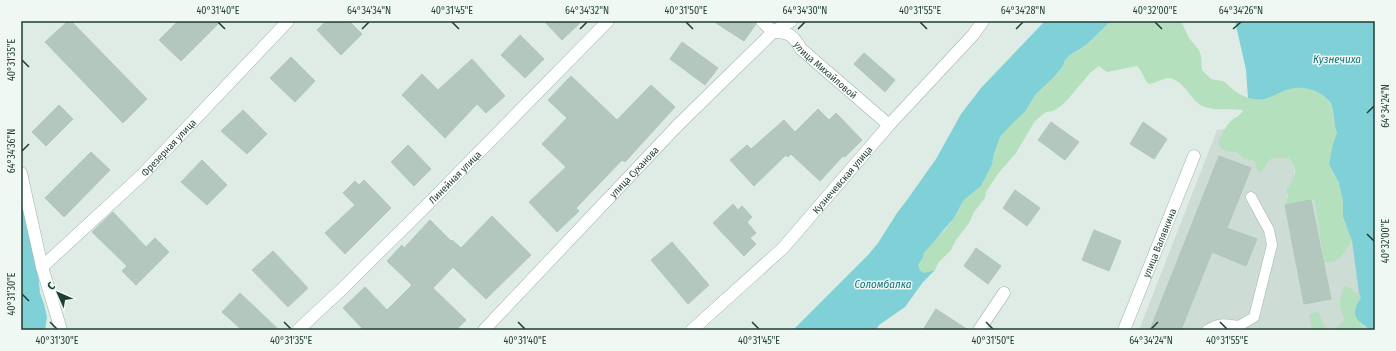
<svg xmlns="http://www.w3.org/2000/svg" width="1396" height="351" viewBox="0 0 1396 351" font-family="'Fira Sans Condensed',sans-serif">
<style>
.built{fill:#cddcd4}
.green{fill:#b5e0bd}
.water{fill:#80d0d8}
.building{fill:#b4c7be;stroke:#b0c6bc}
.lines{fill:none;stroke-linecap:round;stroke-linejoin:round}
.lane-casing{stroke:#a1b4ac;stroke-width:11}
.street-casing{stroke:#a1b4ac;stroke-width:13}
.lane{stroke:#fff;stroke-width:10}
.street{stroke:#fff;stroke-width:12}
.ticks{fill:none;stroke:#1e3d33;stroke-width:1.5}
.labels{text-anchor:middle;stroke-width:3;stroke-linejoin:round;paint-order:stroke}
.street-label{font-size:10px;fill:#1e3d33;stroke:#eff8f3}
.water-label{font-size:11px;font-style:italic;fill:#12747f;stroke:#eff8f3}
.neatline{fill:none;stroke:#1e3d33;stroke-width:1.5}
.ticks-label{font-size:10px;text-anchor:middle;fill:#1e3d33}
</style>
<rect width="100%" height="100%" fill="#deece5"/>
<polygon class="built" points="1225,129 1218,143 1236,152 1244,159 1254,161 1259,173 1263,170 1268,160 1274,158 1288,158 1292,162 1294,167 1294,178 1290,185 1285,205 1314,200 1324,262 1342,255 1352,241 1370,330 1139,330 1217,130"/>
<g class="green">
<path d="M1111,21H1181L1189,38L1199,50L1201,56L1202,70L1211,79C1214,80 1219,80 1223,81C1225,82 1228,85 1230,87C1237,93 1246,99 1257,99C1270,99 1280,91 1292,88C1305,85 1323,92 1330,103C1335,111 1333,124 1337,133L1330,158L1332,170L1339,183L1343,202V217L1352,241C1344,253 1339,264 1324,262L1314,200L1285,205L1288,195L1286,190C1294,179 1300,169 1288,158H1274L1269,160L1263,170L1259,173L1254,161L1244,159L1236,152L1226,151L1221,148L1218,143C1221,136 1224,129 1229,123C1234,117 1240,117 1243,110C1230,108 1218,111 1205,107C1191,103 1185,80 1169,78C1163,78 1156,83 1149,84C1143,79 1143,71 1137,66L1107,72L1099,66L1090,73L1069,98L1061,106L1053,111L1046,112L1035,121L1016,153L997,175L986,192L985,198L974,212L969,223L956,240L951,250L938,263L935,270L924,273L920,270L918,265L923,258L924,253L927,247L945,230L954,218L963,201L981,186L992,165L994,154L1000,137L1013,123L1025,112L1035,95L1054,77L1063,66L1065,60L1070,55L1086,45Z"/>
<path d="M1345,286L1351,288L1355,293H1359L1361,298L1357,303L1360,324L1368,330H1334L1344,321C1344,315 1342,314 1341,309C1339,301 1341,292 1345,286Z"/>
<polygon points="1314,312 1319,313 1323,324 1328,330 1312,330 1309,316"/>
</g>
<g class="water">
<polygon points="1045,21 1111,21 1086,45 1070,55 1065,60 1063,66 1054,77 1035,95 1025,112 1013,123 1000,137 994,154 992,165 981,186 963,201 954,218 924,253 923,258 918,265 920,270 924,273 935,270 923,282 905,307 879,325 876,330 793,330 868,255 878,243 897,213 907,200 936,159 961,114 981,88"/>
<path d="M1235,21H1375V330C1367,330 1369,329 1364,325C1352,318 1353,308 1361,298L1359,293L1352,241L1343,217V202L1339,183L1329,164L1333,144L1337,133C1333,124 1335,110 1330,102C1321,91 1304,85 1290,89C1281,91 1273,97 1264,99C1259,100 1253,99 1248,98L1246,70Z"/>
<polygon points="21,201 36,253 40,293 44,304 47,317 45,330 21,330"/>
</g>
<g class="building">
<polygon points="68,21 71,21 147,99 123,123 45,42"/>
<polygon points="178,21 221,21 181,61 159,40"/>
<polygon points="326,21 349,21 362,34 341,55 317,30"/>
<polygon points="544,21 582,21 562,40"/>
<polygon points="713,21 755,21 756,24 744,41"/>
<polygon points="520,35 544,59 525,78 501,55"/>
<polygon points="682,42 718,68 705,85 670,59"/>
<polygon points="864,53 895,80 885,92 854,64"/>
<polygon points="291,57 315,81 295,102 270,78"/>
<polygon points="472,59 505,96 486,113 477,104 445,138 402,95 422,74 438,90"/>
<polygon points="571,76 617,120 651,85 675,107 625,162 622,160 576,208 579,211 557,232 529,202 566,167 542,144 567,118 548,100"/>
<polygon points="59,105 73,119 46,146 32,132"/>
<polygon points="818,109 829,120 836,113 862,140 845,157 843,156 820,181 791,154 788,157 786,155 754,186 730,160 747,145 751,149 784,120 795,132"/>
<polygon points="243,110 267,134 247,154 221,131"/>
<polygon points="1051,122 1079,142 1065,160 1038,140"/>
<polygon points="1143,122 1167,139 1154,159 1130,144"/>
<polygon points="408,145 431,169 414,186 391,162"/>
<polygon points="91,152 110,170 64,217 45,198"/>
<polygon points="1219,156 1251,168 1227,228 1257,239 1246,266 1212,252 1181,330 1150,330"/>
<polygon points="202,160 227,185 207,205 181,182"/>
<polygon points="364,180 391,208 345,254 325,233 355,205 343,193 355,181 359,185"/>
<polygon points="1015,190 1040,208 1027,226 1003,208"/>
<polygon points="1311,200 1331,299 1304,304 1285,205"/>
<polygon points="733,204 738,210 742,206 752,217 747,222 756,233 750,238 756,244 744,256 713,223"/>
<polygon points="113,212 146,247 155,238 169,252 136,285 122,271 127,266 92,232"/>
<polygon points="492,216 531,255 486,299 453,267 433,288 466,320 456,330 364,330 343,308 365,287 387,310 412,285 387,261 402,245 404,248 430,220 451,241 452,240 461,248"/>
<polygon points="1094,230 1121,241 1109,271 1082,260"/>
<polygon points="672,242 709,285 688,304 651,260"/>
<polygon points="976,248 1001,266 988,284 964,266"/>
<polygon points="273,251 308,288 288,307 252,270"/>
<polygon points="240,293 279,330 242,330 222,312"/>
<polygon points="936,309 968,330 923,330"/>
</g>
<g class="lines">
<defs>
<path id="lane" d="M1207,330C1220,322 1225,324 1239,326L1254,317L1272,245L1269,230L1251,197"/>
<g id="street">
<path id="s1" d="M762,21L773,32C789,32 793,35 801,49L889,125"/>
<polyline points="21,173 42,267 61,330"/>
<path id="s2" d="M42,267L142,175L288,21"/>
<path id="s3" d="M298,330L342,289L425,207L608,21"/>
<path id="s4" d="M484,330L678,125L773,32L791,21"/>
<path id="s5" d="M692,330L783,248L889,125L973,35L983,21"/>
<polyline points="979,330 1004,293"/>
<path id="s6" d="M1124,330L1194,156"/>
</g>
</defs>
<use href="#lane" class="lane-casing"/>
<use href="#street" class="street-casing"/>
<use href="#lane" class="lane"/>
<use href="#street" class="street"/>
</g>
<path class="ticks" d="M218,22L225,29M452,22L459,29M686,22L693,29M920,22L927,29M1155,22L1162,29M362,29L369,22M580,29L587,22M798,29L805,22M1016,29L1023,22M1233,29L1241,22M22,60L29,67M1367,113L1374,106M22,151L29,144M1367,234L1374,241M22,294L29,301M50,322L57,329M284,322L291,329M518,322L525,329M752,322L759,329M986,322L993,329M1220,322L1227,329M1151,329L1158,322"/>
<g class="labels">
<g class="street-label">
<text dy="4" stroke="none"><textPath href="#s1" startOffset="83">улица Михайловой</textPath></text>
<text dy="4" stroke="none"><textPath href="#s2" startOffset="174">Фрезерная улица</textPath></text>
<text dy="4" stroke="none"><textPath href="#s4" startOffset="218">улица Суханова</textPath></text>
<text dy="4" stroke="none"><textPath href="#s3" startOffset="219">Линейная улица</textPath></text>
<text dy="4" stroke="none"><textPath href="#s5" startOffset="213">Кузнечевская улица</textPath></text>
<text dy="4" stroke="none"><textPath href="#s6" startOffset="94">улица Валявкина</textPath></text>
</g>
<g class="water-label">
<text x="1337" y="63">Кузнечиха</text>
<text x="883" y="288">Соломбалка</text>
</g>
</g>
<rect width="1396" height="351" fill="none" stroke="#eff8f3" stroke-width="44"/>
<g transform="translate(58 293) rotate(315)" stroke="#eff8f3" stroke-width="3" paint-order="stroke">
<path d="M0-3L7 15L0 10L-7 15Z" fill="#1e3d33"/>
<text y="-6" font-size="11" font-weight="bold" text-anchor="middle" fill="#1e3d33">С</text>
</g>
<rect x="22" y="22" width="1352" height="307" class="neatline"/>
<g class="ticks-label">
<text x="218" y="14">40°31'40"E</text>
<text x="369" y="14">64°34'34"N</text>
<text x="452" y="14">40°31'45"E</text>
<text x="587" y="14">64°34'32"N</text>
<text x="686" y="14">40°31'50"E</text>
<text x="805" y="14">64°34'30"N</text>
<text x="920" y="14">40°31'55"E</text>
<text x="1023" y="14">64°34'28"N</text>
<text x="1155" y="14">40°32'00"E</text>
<text x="1241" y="14">64°34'26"N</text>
<text transform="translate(11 60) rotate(-90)" y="4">40°31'35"E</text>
<text transform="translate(1385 106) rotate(-90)" y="4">64°34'24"N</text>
<text transform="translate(11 151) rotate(-90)" y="4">64°34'36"N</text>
<text transform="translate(1385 241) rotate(-90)" y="4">40°32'00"E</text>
<text transform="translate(11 294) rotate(-90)" y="4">40°31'30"E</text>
<text x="57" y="344">40°31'30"E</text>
<text x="291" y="344">40°31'35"E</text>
<text x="525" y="344">40°31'40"E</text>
<text x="759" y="344">40°31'45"E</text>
<text x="993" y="344">40°31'50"E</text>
<text x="1151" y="344">64°34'24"N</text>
<text x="1227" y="344">40°31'55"E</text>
</g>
</svg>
